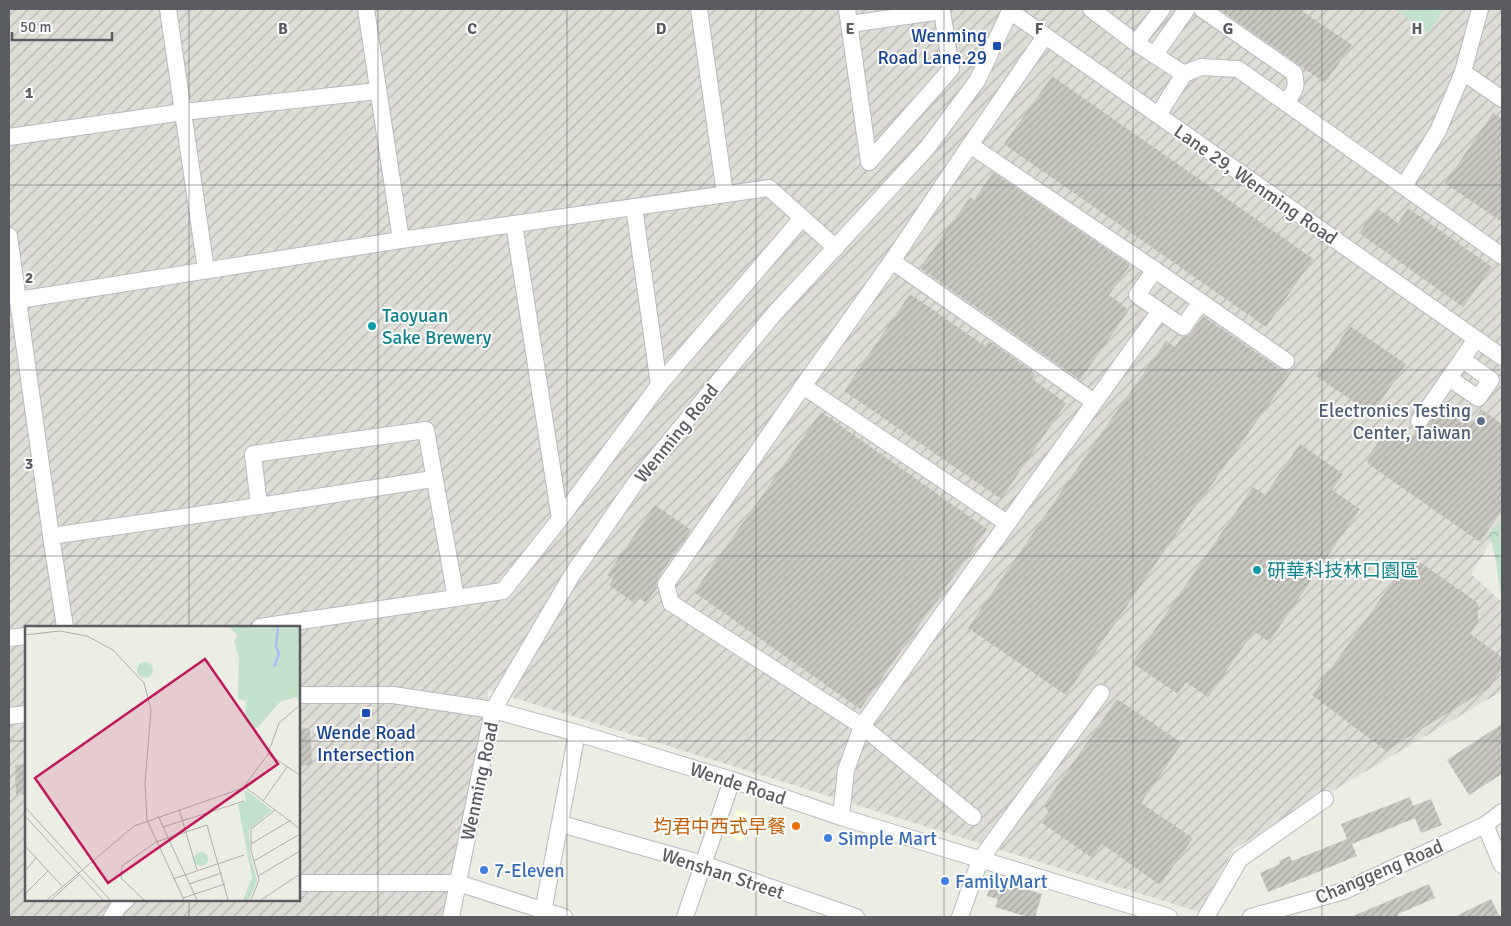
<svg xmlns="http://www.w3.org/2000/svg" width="1511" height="926" viewBox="0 0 1511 926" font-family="Signika,'Noto Sans TC',sans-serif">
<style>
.commercial{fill:#f8fbda}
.industrial{fill:url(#industrial-furrows);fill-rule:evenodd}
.forest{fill:url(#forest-crowns)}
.garden{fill:#c2e2cc}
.building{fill:url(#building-hatch)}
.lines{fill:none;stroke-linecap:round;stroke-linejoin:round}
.minor-casing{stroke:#b8b9be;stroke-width:18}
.minor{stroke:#fff;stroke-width:16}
.grid{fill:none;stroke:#5b5c62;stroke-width:1;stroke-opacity:0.55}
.transit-dot{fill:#1a4fb4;stroke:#fff;stroke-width:2}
.culture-dot{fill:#0f9aa8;stroke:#fff;stroke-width:2}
.service-dot{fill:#5c6f8a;stroke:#fff;stroke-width:2}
.food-dot{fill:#e8710a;stroke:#fff;stroke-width:2}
.shop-dot{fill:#3f7fe0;stroke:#fff;stroke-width:2}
.labels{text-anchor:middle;stroke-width:4;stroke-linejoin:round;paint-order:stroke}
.transit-label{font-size:19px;fill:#164399;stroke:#fff;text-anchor:end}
.street-label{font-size:19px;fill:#5b5c62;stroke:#fff}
.culture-label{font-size:19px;fill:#0d838f;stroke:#fff;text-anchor:start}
.service-label{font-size:19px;fill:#4e5e75;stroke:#fff;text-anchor:end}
.food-label{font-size:19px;fill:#c56008;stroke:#fff;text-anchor:end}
.shop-label{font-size:19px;fill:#366cbe;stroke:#fff;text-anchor:start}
.inset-river{fill:none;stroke:#a8bdf7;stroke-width:2.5}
.inset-road{fill:none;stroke:#aeafab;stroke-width:1}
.view{fill:#c2185b;fill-opacity:0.15;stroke:#c2185b;stroke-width:2.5}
.inset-edge{fill:none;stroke:#5b5c62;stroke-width:2.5}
.grid-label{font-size:16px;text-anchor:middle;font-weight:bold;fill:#5b5c62;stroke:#fff;stroke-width:4;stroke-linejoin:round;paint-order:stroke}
</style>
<defs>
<pattern id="industrial-furrows" width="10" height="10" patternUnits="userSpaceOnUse" patternTransform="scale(1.25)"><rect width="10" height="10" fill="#deded7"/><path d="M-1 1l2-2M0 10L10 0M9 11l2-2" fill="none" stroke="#b7b7b2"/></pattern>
<pattern id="forest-crowns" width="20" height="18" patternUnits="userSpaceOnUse" patternTransform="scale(1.25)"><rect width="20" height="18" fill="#c2e2cc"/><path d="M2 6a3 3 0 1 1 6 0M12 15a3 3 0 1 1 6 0" fill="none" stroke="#a1baa9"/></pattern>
<pattern id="building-hatch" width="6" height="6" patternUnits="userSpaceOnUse" patternTransform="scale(1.25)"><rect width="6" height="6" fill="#c8c8c0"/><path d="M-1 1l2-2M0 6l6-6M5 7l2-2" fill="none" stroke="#a5a69f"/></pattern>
</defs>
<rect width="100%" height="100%" fill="#ecede3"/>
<polygon class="commercial" points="736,810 750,814 742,842 727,835"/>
<path class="industrial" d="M9,9H1502V523L1471,574L1502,602V691L1234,849L1199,912L489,690L443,917H9ZM26,627H299V900H26Z"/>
<polygon class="forest" points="1502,518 1502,603 1495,555 1489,534"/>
<polygon class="garden" points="1394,9 1444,9 1428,32"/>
<g class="building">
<polygon points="1219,9 1299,9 1352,45 1325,83"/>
<polygon points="1052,76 1313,259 1266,327 1004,144"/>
<polygon points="1493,113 1502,119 1502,222 1445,183"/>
<polygon points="993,172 1130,265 1109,295 1129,310 1080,380 920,268 970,197 974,200"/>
<polygon points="1377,208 1398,223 1408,208 1492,267 1463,307 1359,233"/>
<polygon points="910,294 985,346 989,341 1035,373 1032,379 1066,403 1001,499 844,391"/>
<polygon points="1203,316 1280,369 1288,371 1291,373 1203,497 1202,496 1066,695 968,628 1105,428 1166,341 1175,347 1182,337 1187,336 1191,333"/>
<polygon points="1350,326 1406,364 1372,414 1316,376"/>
<polygon points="1445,401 1473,421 1481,409 1502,424 1502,510 1480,542 1367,463 1369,462 1366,460 1387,429 1407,443 1416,430 1423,430 1427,427"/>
<polygon points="821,412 987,529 860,709 694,592"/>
<polygon points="1300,444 1343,474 1332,490 1360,509 1269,642 1254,631 1208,697 1186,682 1178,694 1132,663 1253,487 1265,495"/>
<polygon points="655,505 691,530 658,578 656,583 657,588 646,603 638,597 634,603 609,585 613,579 607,575"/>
<polygon points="1411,556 1478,603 1478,622 1470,634 1502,657 1502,668 1490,687 1386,751 1312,695"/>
<polygon points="1117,699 1182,743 1141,803 1193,838 1160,885 1102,844 1092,858 1042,823 1049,813 1044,805"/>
<polygon points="1502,724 1502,774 1469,795 1447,760"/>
<polygon points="310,728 312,765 299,766 299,729"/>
<polygon points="26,764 26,794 16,795 15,765"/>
<polygon points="1410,797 1413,806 1431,799 1442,825 1421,833 1415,818 1352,844 1357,856 1268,892 1260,873 1280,864 1279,861 1290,856 1292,861 1347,839 1341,824"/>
<polygon points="992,879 1042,894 1035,917 1028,917 995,907 998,899 987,896"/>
<polygon points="1429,884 1435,898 1398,914 1399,917 1351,917"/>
<polygon points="1491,899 1500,917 1454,917"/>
</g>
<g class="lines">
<defs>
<g id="minor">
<polyline points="168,9 206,270"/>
<polyline points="366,9 401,240"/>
<polyline points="699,9 725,194"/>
<polyline points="847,9 869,162 951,69 942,11 850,24"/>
<polyline points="1091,9 1136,43"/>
<polyline points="1162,9 1136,43 1184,74 1201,67 1238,69 1502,256"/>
<path d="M1202,9L1294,73C1298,88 1294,91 1286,103"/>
<polyline points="1010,11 1502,357"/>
<polyline points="1045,36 970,145 1155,270"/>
<polyline points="1155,54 1187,9"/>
<polyline points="1463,72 1502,99"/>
<polyline points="1158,115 1184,74"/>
<polyline points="9,137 183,112 378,91"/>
<polyline points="970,145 892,261 803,386 666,584 671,603 862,726 973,817"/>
<polyline points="1404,186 1438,131 1463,72 1480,9"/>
<polyline points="634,207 659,385"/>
<polyline points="514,224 560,519"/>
<polyline points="9,236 51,536 65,627"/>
<polyline points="892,261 1094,402"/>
<polyline points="18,300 401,240 769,188 836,248"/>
<polyline points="1201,302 1183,327 1137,295 1155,270 1286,361"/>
<polyline points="1462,359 1491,380 1478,398 1449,378 1476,339"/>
<polyline points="803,386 1007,523"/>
<polyline points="1419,421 1449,378"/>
<polyline points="259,506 433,479"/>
<polyline points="51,536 259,506 253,454 426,430 456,598"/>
<polyline points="260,627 503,591 560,519 659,385 802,218"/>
<polyline points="9,638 26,636"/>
<polyline points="299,695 393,695 493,710 577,733 732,780 841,817 1169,917"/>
<polyline points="9,716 26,714"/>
<polyline points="841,817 846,770 862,726 1160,311"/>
<polyline points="561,824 703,864 856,917"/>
<polyline points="1485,825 1502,865"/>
<polyline points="299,883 458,883 564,917"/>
<polyline points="112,917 119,906 126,900"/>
<polyline points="451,917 493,710 572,575 636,482 774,314 927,148 977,81 1011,9"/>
<polyline points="542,917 577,733"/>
<polyline points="685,917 732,780"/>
<polyline points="960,917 980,860 1101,693"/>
<polyline points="1206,917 1240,859 1325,799"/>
<polyline points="1251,917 1344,891 1485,825 1502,812"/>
</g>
</defs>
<use href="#minor" class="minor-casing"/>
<use href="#minor" class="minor"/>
</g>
<path class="grid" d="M189,9V627M378,9V917M567,9V917M756,9V917M944,9V917M1133,9V917M1322,9V917M9,185H1502M9,370H1502M9,556H1502M9,741H26M299,741H1502M189,900V917"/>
<g class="transit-dot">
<rect x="992" y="41" width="10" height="10" rx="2.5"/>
<rect x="361" y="708" width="10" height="10" rx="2.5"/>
</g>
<g class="culture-dot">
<circle cx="372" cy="326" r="5"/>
<circle cx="1257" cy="570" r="5"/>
</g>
<circle class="service-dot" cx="1481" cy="421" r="5"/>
<circle class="food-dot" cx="796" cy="826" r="5"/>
<g class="shop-dot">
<circle cx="828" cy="838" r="5"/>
<circle cx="484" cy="870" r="5"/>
<circle cx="945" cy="881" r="5"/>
</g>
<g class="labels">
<g class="transit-label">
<text x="987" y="42">Wenming<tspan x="987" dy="22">Road Lane.29</tspan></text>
<text x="366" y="739" text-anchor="middle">Wende Road<tspan x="366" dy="22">Intersection</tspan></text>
</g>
<g class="street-label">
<text transform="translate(1256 184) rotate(35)" y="7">Lane 29, Wenming Road</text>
<text transform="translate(676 433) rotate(-51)" y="7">Wenming Road</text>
<text transform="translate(479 781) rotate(-78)" y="7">Wenming Road</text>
<text transform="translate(738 783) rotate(18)" y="7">Wende Road</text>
<text transform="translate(1379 871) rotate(-23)" y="7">Changgeng Road</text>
<text transform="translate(723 873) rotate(18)" y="7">Wenshan Street</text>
</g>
<g class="culture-label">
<text x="382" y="322">Taoyuan<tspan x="382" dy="22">Sake Brewery</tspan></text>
<text x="1267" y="577">研華科技林口園區</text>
</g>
<g class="service-label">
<text x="1471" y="417">Electronics Testing<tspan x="1471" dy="22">Center, Taiwan</tspan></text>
</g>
<g class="food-label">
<text x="786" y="833">均君中西式早餐</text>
</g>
<g class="shop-label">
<text x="838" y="845">Simple Mart</text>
<text x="494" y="877">7-Eleven</text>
<text x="955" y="888">FamilyMart</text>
</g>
</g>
<g transform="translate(25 626)">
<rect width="275" height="275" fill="#ecede3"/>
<path d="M204,1H275V77L271,71L255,76L233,101L228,103L220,95L221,75L213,73L214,31L209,15L213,9Z" fill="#c2e2cc"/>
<path d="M112 44a8 8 0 1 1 16 0a8 8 0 1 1-16 0ZM219,163L247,184L224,204L225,227L232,255L224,274H218L227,252L213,178L221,175ZM169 233a7 7 0 1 1 14 0a7 7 0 1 1-14 0Z" fill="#c2e2cc"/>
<path class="inset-river" d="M249,41L254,28L251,21L253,1"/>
<path class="inset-road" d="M0,9L35,5L62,10L88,24L119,57L126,84L120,157L122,194L159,274M243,128L275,149M220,161L275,203M238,175L262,141M0,181L85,274M154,183L172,244M0,190L78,274M133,190L172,274M138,201L219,175M226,218L266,194M0,220L37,260M229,235L275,208M0,245L11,232M233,250L275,225M148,253L219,229M164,258L197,247M0,268L23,245M158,272L200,258M22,274L109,200L218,162L243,128L254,97L275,79M26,274L54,249M119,274L96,252L97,240L131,216L182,199L203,274M226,274L234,254L226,224V203L250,184M236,274L275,248"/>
<path class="view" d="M180,33L253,138L83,257L10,152Z"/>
<rect width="275" height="275" class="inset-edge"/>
</g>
<g class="grid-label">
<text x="283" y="34">B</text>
<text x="472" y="34">C</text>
<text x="661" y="34">D</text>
<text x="850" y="34">E</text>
<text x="1039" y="34">F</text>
<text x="1228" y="34">G</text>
<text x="1417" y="34">H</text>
<text x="29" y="98">1</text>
<text x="29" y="283">2</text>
<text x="29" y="469">3</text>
</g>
<rect width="1511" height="926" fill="none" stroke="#5b5c62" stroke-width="20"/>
<path d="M12 32v8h100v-8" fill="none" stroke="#5b5c62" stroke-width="2.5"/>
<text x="20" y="32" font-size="15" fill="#5b5c62" stroke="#ffffff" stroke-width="4" paint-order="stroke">50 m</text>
</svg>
